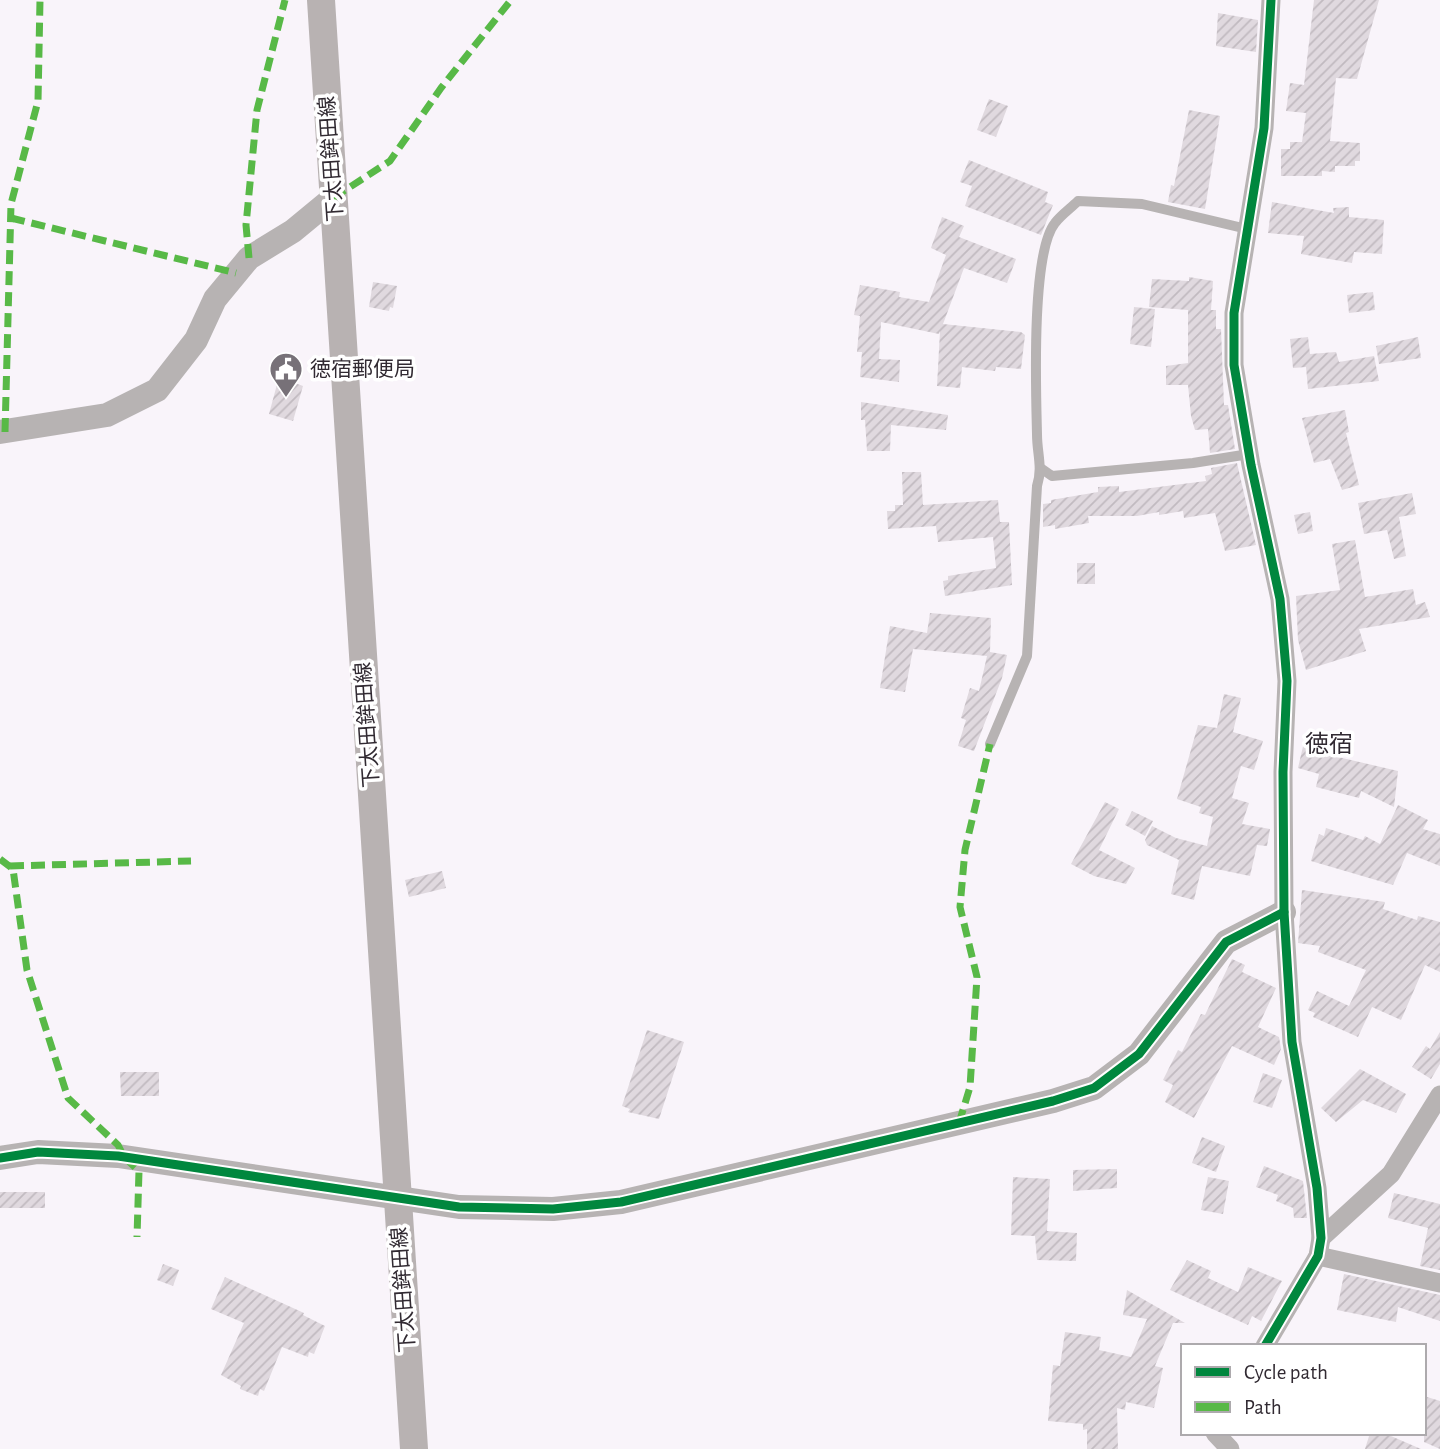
<svg xmlns="http://www.w3.org/2000/svg" width="1440" height="1449" viewBox="0 0 1440 1449" font-family="'Alegreya Sans','Noto Sans JP',sans-serif">
<style>
.building{fill:url(#building-hatch)}
.lines{fill:none;stroke-linecap:round;stroke-linejoin:round}
.service{stroke:#b7b3b3;stroke-width:10}
.minor{stroke:#b7b3b3;stroke-width:19}
.tertiary{stroke:#b7b3b3;stroke-width:24}
.secondary{stroke:#b8b2b2;stroke-width:28}
.quiet{stroke:#58b947;stroke-width:7;stroke-dasharray:14 7;stroke-linecap:butt}
.cycleway-casing{stroke:#fff;stroke-width:13}
.cycleway{stroke:#00873e;stroke-width:9}
.labels{text-anchor:middle;stroke-width:7;stroke-linejoin:round;paint-order:stroke}
.street-label{font-size:21px;fill:#312a32;stroke:#fff}
.poi-label{font-size:21px;fill:#312a32;stroke:#fff;text-anchor:start}
.quarter-label{font-size:24px;fill:#312a32;stroke:#fff}
</style>
<defs>
<pattern id="building-hatch" width="6" height="6" patternUnits="userSpaceOnUse" patternTransform="scale(1.75)"><rect width="6" height="6" fill="#e0d9df"/><path d="M-1 1l2-2M0 6l6-6M5 7l2-2" fill="none" stroke="#c1bac0"/></pattern>
</defs>
<rect width="100%" height="100%" fill="#f9f4fa"/>
<g class="building">
<polygon points="1314,0 1379,0 1357,79 1336,78 1330,141 1360,143 1360,161 1355,161 1355,166 1335,166 1335,172 1322,171 1322,176 1281,176 1281,149 1290,149 1290,142 1302,142 1306,113 1286,111 1290,83 1304,85"/>
<polygon points="1218,13 1258,20 1256,52 1216,46"/>
<polygon points="989,99 1008,106 996,137 977,130"/>
<polygon points="1189,110 1220,116 1205,209 1168,202 1171,185 1174,186"/>
<polygon points="969,160 1048,192 1045,202 1053,205 1041,235 965,206 972,186 960,182"/>
<polygon points="1272,202 1334,213 1333,208 1349,207 1349,217 1384,220 1382,254 1354,252 1352,263 1301,254 1304,236 1268,233"/>
<polygon points="942,217 964,226 959,237 1016,259 1007,283 964,268 943,324 1021,332 1025,335 1021,369 996,367 995,371 962,367 960,388 937,386 940,331 939,334 881,322 879,359 900,360 899,382 860,377 862,352 857,352 860,316 854,315 860,285 900,292 899,297 929,302 946,255 931,248"/>
<polygon points="1189,277 1213,281 1211,310 1216,310 1216,329 1221,329 1224,405 1228,405 1235,449 1210,453 1208,429 1195,430 1191,416 1188,385 1166,385 1166,366 1188,363 1188,310 1149,307 1152,279 1189,281"/>
<polygon points="373,282 397,286 393,308 390,307 389,311 369,307"/>
<polygon points="1373,292 1375,310 1349,313 1347,295"/>
<polygon points="1134,307 1155,309 1151,347 1130,344"/>
<polygon points="1308,337 1310,354 1336,352 1339,362 1374,356 1379,381 1308,389 1306,367 1293,368 1290,339"/>
<polygon points="1418,337 1421,358 1379,364 1376,346"/>
<polygon points="279,377 303,386 293,421 269,414"/>
<polygon points="861,402 948,415 946,430 891,425 890,451 867,451 865,420 861,420"/>
<polygon points="1345,410 1349,432 1346,433 1359,485 1342,490 1330,459 1314,463 1302,418"/>
<polygon points="1237,463 1256,545 1225,551 1215,513 1184,518 1183,511 1159,515 1159,512 1137,516 1088,516 1089,523 1055,529 1055,525 1043,527 1043,504 1051,503 1051,500 1098,492 1098,487 1119,486 1119,492 1206,481 1205,476 1212,474 1211,468"/>
<polygon points="902,472 921,472 923,505 998,500 1000,522 1009,522 1012,585 945,596 943,581 948,580 948,576 996,568 993,537 938,542 936,526 888,529 887,511 895,511 895,505 903,505"/>
<polygon points="1412,493 1416,514 1399,517 1406,556 1394,559 1387,530 1364,534 1358,503"/>
<polygon points="1310,512 1313,531 1298,534 1294,515"/>
<polygon points="1355,540 1365,597 1413,589 1416,605 1425,602 1430,617 1359,629 1366,651 1306,670 1298,640 1296,596 1340,590 1332,544"/>
<rect x="1077" y="563" width="18" height="21"/>
<polygon points="930,613 991,618 990,652 1007,655 1002,678 974,751 958,746 966,720 961,718 970,688 979,691 987,656 913,649 905,692 880,688 890,626 927,633"/>
<polygon points="1224,694 1241,698 1233,732 1263,741 1254,770 1241,766 1232,798 1249,803 1242,824 1270,829 1267,846 1257,845 1250,876 1202,866 1194,900 1171,894 1179,860 1147,845 1145,840 1152,826 1176,838 1207,846 1213,817 1199,813 1201,807 1177,799 1198,725 1217,728"/>
<polygon points="1312,740 1341,747 1338,757 1398,771 1394,807 1361,791 1359,798 1316,787 1319,774 1298,768 1304,742 1311,744"/>
<polygon points="1105,802 1119,809 1099,850 1135,868 1126,884 1094,876 1071,864"/>
<polygon points="1398,805 1428,820 1423,829 1440,834 1440,866 1407,853 1393,885 1311,861 1319,834 1324,836 1326,828 1363,840 1365,836 1380,844"/>
<polygon points="1132,811 1153,821 1145,836 1125,825"/>
<polygon points="442,871 446,888 409,897 405,880"/>
<polygon points="1302,890 1385,902 1383,909 1417,920 1418,916 1440,922 1440,972 1425,965 1401,1020 1372,1007 1358,1037 1313,1017 1315,1013 1308,1010 1317,991 1349,1006 1366,970 1318,952 1320,946 1298,943"/>
<polygon points="1232,959 1245,965 1242,972 1276,988 1258,1027 1279,1037 1281,1049 1274,1065 1232,1046 1194,1118 1165,1102 1173,1085 1163,1080 1178,1050 1182,1052 1201,1014 1205,1015"/>
<polygon points="647,1030 684,1042 659,1119 628,1112 630,1109 622,1106"/>
<polygon points="1440,1032 1440,1064 1431,1079 1412,1067 1426,1046 1430,1049"/>
<polygon points="1360,1069 1406,1094 1396,1113 1363,1100 1336,1122 1321,1108"/>
<polygon points="120,1072 159,1072 159,1096 121,1096"/>
<polygon points="1263,1073 1282,1080 1272,1108 1253,1102"/>
<polygon points="1202,1137 1225,1146 1216,1172 1192,1163"/>
<polygon points="1264,1166 1303,1181 1307,1218 1294,1218 1293,1208 1276,1201 1278,1195 1256,1187"/>
<polygon points="1117,1169 1117,1188 1073,1191 1073,1170"/>
<polygon points="1013,1177 1050,1179 1047,1231 1077,1233 1076,1261 1037,1260 1035,1236 1011,1235"/>
<polygon points="1208,1177 1229,1181 1223,1214 1201,1210"/>
<rect x="0" y="1192" width="45" height="16"/>
<polygon points="1394,1193 1440,1204 1440,1270 1420,1266 1428,1228 1388,1218"/>
<polygon points="1187,1260 1211,1271 1208,1278 1238,1292 1248,1267 1282,1281 1261,1321 1252,1316 1248,1325 1170,1290"/>
<polygon points="163,1264 179,1270 173,1286 157,1280"/>
<polygon points="1344,1274 1440,1295 1440,1321 1398,1307 1396,1322 1337,1310"/>
<polygon points="225,1277 304,1313 303,1315 325,1326 314,1354 309,1352 308,1357 282,1347 264,1391 260,1389 258,1396 240,1389 241,1386 221,1375 244,1323 211,1309"/>
<polygon points="1127,1290 1185,1323 1173,1323 1155,1366 1163,1368 1154,1408 1126,1402 1125,1410 1117,1408 1118,1449 1087,1449 1087,1429 1083,1430 1083,1424 1048,1421 1053,1365 1060,1366 1065,1332 1101,1337 1099,1350 1131,1357 1147,1319 1123,1315"/>
<polygon points="1424,1396 1440,1401 1440,1449 1424,1442"/>
<polygon points="1370,1433 1384,1433 1421,1449 1365,1449"/>
</g>
<g class="lines">
<g class="service">
<polyline points="1042,469 1052,476 1193,463 1249,454"/>
<path d="M990,744L1027,656L1037,486C1043,467 1037,454 1037,434C1036,392 1031,253 1055,223C1061,215 1071,208 1078,201L1142,204L1247,229"/>
</g>
<g class="minor">
<polyline points="1321,1238 1391,1174 1440,1095"/>
<polyline points="1318,1256 1440,1283"/>
<polyline points="1265,1346 1318,1256 1321,1238 1317,1188 1292,1042 1284,912 1283,772 1287,681 1280,599 1251,465 1234,365 1234,313 1264,128 1271,0"/>
<polyline points="1215,1433 1230,1449"/>
</g>
<g class="tertiary">
<polyline points="0,432 107,415 157,390 196,340 215,299 249,258 293,231 333,198"/>
<polyline points="0,1158 38,1152 118,1156 459,1207 553,1209 621,1202 1053,1101 1094,1088 1139,1054 1226,942 1284,912"/>
</g>
<polyline class="secondary" points="321,0 414,1449"/>
<g class="quiet">
<polyline points="333,198 390,161 441,88 511,0"/>
<polyline points="11,218 236,273"/>
<polyline points="249,258 246,225 257,110 285,0"/>
<polyline points="5,432 11,204 38,101 40,0"/>
<polyline points="0,859 13,869 27,970 68,1098 118,1145 124,1157 139,1171 137,1237"/>
<polyline points="10,866 191,861"/>
<polyline points="959,1123 970,1087 977,977 960,907 965,850 990,744"/>
</g>
<defs>
<g id="cycleway">
<polyline points="0,1158 38,1152 118,1156 459,1207 553,1209 621,1202 1053,1101 1094,1088 1139,1054 1226,942 1284,912"/>
<polyline points="1265,1346 1318,1256 1321,1238 1317,1188 1292,1042 1284,912 1283,772 1287,681 1280,599 1251,465 1234,365 1234,313 1264,128 1271,0"/>
</g>
</defs>
<use href="#cycleway" class="cycleway-casing"/>
<use href="#cycleway" class="cycleway"/>
</g>
<defs>
<symbol id="civic-pin" viewBox="-11 -11 22 30"><path d="M0 17L-7.5 6A9.5 9.5 0 1 1 7.5 6Z" fill="#777178" stroke="#fff"/><path d="M-.6-6.5H3V-4.5H.6V-3L4-1V1h2V6H-6V1h2V-1L-.6-3ZM-1.2 2.5V6h2.4V2.5Z" fill="#fff"/></symbol>
</defs>
<g fill-rule="evenodd">
<use href="#civic-pin" x="267" y="350" width="38" height="52"/>
</g>
<g class="labels">
<g class="street-label">
<text transform="translate(331 159) rotate(-94)" y="7">下太田鉾田線</text>
<text transform="translate(367 725) rotate(-94)" y="7">下太田鉾田線</text>
<text transform="translate(403 1290) rotate(-94)" y="7">下太田鉾田線</text>
</g>
<g class="poi-label">
<text x="310" y="376">徳宿郵便局</text>
</g>
<g class="quarter-label">
<text x="1329" y="752">徳宿</text>
</g>
</g>
<rect x="1181" y="1344" width="245" height="91" fill="#ffffff" stroke="#adaaad" stroke-width="2"/>
<rect x="1195" y="1367" width="35" height="10" fill="#00873e" stroke="#adaaad" stroke-width="2"/>
<text x="1244" y="1379" font-size="21" fill="#312a32">Cycle path</text>
<rect x="1195" y="1402" width="35" height="10" fill="#58b947" stroke="#adaaad" stroke-width="2"/>
<text x="1244" y="1414" font-size="21" fill="#312a32">Path</text>
</svg>
